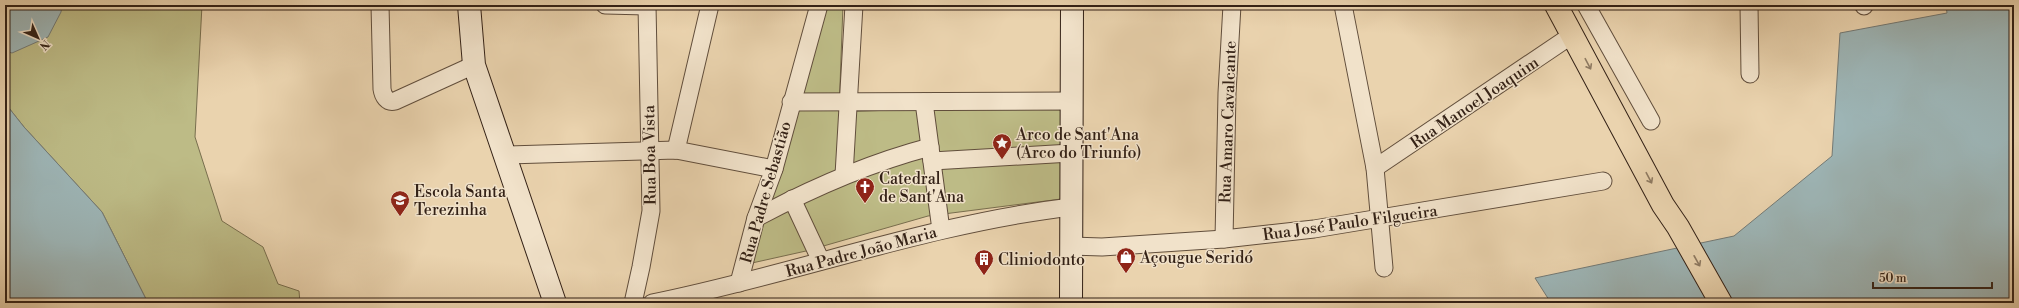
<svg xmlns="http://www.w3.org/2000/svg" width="2019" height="308" viewBox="0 0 2019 308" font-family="'Libre Bodoni',serif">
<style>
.green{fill:#bdbb86;stroke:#786e4e}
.water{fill:#9db5b6;stroke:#737a76}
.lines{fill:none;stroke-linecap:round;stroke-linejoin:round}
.minor-casing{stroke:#614e3c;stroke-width:19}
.secondary-casing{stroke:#332116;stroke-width:24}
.primary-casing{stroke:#332116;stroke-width:24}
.minor{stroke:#f1e2ca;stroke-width:17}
.secondary{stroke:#f1e2ca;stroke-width:22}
.primary{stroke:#ead3ae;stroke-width:22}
.oneway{stroke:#8e7a62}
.labels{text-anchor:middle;stroke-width:3;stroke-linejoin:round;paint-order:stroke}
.street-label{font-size:16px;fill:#332116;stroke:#f1e2ca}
.poi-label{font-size:16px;fill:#332116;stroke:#f1e2ca;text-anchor:start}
</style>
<rect width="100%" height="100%" fill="#ead3ae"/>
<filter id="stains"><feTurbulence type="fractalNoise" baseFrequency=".005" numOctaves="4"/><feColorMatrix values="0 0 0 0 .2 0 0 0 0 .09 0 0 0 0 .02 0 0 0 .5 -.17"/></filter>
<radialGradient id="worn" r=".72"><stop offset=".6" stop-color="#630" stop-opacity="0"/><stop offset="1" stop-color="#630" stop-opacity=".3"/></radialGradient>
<g class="green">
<polygon points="5,5 202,5 195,137 222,221 263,247 278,284 299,291 300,303 148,303 102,212 24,127 5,103"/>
<polygon points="822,5 843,5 839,112 946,108 1067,110 1069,198 928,216 806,251 752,263"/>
</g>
<g class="water">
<polygon points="5,5 62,5 61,12 48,37 12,53 5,51"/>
<polygon points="1946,5 2014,5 2014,303 1551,303 1535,278 1734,236 1832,156 1840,33 1947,13"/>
<polygon points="5,103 24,127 102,212 148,303 5,303"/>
</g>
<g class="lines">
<defs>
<g id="minor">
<path d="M380,5L382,89C383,96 387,103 395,101L474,65"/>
<polyline points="605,5 647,6"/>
<polyline points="1343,5 1375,168 1384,268"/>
<polyline points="1586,5 1651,121"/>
<polyline points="1749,5 1750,74"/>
<polyline points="1864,5 1864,6"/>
<polyline points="791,102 1071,101"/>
<polyline points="924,102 941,230"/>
<polyline points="676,150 710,5"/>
<polyline points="506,155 676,150 774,169"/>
<polyline points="932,161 1071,153"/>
<polyline points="1375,168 1572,35"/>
<polyline points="844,175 854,5"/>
<polyline points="792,199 821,261"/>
<path d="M756,218C812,188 869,163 930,147"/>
<polyline points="1224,239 1227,93 1232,5"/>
<polyline points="1071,246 1102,247 1224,239 1314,229 1603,181"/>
<polyline points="739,283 756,218 774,169 819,5"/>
<polyline points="633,303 641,267 651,211 647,5"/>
<path d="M652,303C792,275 928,224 1071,207"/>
</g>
<g id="secondary">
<polyline points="469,5 474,65 555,303"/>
<polyline points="1071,303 1072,5"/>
</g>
<polyline id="primary" points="1556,5 1663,205 1678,227 1721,303"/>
</defs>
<use href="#minor" class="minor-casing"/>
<use href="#secondary" class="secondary-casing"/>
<use href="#primary" class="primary-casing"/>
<use href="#minor" class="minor"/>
<use href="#secondary" class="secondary"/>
<use href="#primary" class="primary"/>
</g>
<defs><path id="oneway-shaft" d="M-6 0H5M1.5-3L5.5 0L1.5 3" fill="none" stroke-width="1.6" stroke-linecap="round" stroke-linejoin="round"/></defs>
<g class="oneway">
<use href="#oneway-shaft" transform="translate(1588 64) rotate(62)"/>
<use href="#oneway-shaft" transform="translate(1649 178) rotate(62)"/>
<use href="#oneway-shaft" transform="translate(1697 261) rotate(61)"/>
</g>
<defs>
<symbol id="sight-pin" viewBox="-11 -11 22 30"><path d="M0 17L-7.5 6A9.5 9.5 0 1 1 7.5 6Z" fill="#8f2418" stroke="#f1e2ca"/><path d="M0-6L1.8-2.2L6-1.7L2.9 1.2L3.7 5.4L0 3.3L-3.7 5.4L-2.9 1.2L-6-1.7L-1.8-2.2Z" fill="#fff"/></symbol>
<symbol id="church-pin" viewBox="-11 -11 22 30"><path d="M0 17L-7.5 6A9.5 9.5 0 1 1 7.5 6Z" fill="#8f2418" stroke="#f1e2ca"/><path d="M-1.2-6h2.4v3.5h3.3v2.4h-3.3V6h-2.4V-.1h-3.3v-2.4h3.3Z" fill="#fff"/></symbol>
<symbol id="school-pin" viewBox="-11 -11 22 30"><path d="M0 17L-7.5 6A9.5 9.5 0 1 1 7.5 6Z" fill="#8f2418" stroke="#f1e2ca"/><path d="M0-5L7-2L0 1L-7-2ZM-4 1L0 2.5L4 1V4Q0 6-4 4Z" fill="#fff"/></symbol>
<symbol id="shop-pin" viewBox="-11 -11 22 30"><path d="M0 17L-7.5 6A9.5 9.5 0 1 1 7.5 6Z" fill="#8f2418" stroke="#f1e2ca"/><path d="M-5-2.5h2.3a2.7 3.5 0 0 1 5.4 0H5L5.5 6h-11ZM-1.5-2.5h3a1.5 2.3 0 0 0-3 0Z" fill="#fff"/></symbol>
<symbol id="building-pin" viewBox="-11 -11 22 30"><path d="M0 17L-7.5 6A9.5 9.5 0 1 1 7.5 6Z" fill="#8f2418" stroke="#f1e2ca"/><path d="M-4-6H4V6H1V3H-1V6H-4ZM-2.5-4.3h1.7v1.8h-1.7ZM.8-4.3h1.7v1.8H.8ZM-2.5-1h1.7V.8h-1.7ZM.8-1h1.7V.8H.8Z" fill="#fff"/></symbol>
</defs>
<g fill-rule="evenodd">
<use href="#sight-pin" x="991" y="132" width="22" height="30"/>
<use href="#church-pin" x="854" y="176" width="22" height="30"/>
<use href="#school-pin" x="389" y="189" width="22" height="30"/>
<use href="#shop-pin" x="1115" y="246" width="22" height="30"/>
<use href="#building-pin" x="973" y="248" width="22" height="30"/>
</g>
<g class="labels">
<g class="street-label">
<text transform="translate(1474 102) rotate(-34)" y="6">Rua Manoel Joaquim</text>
<text transform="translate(1227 122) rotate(-88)" y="6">Rua Amaro Cavalcante</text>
<text transform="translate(649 155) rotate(-91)" y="6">Rua Boa Vista</text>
<text transform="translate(765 192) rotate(-74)" y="6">Rua Padre Sebastião</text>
<text transform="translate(1350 222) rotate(-8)" y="6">Rua José Paulo Filgueira</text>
<text transform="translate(861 251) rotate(-15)" y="6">Rua Padre João Maria</text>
</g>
<g class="poi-label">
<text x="1016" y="140">Arco de Sant'Ana<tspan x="1016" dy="18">(Arco do Triunfo)</tspan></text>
<text x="879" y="184">Catedral<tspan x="879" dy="18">de Sant'Ana</tspan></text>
<text x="414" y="197">Escola Santa<tspan x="414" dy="18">Terezinha</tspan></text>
<text x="1140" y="263">Açougue Seridó</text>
<text x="998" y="265">Cliniodonto</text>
</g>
</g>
<rect width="2019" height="308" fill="none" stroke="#ead3ae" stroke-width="20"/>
<rect x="6" y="6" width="2007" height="296" fill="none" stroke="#332116" stroke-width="2"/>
<rect x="10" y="10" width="1999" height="288" fill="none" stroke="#332116"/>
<g transform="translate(38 38) rotate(135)" stroke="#f1e2ca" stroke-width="3" paint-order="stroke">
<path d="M0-3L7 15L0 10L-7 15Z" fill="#332116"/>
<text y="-6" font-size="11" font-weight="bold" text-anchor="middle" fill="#332116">N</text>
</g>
<path d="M1873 282v6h119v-6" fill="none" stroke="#332116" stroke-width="2"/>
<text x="1879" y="282" font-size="12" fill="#332116" stroke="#f1e2ca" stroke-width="3" paint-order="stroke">50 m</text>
<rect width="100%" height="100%" filter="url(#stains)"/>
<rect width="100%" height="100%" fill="url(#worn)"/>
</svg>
